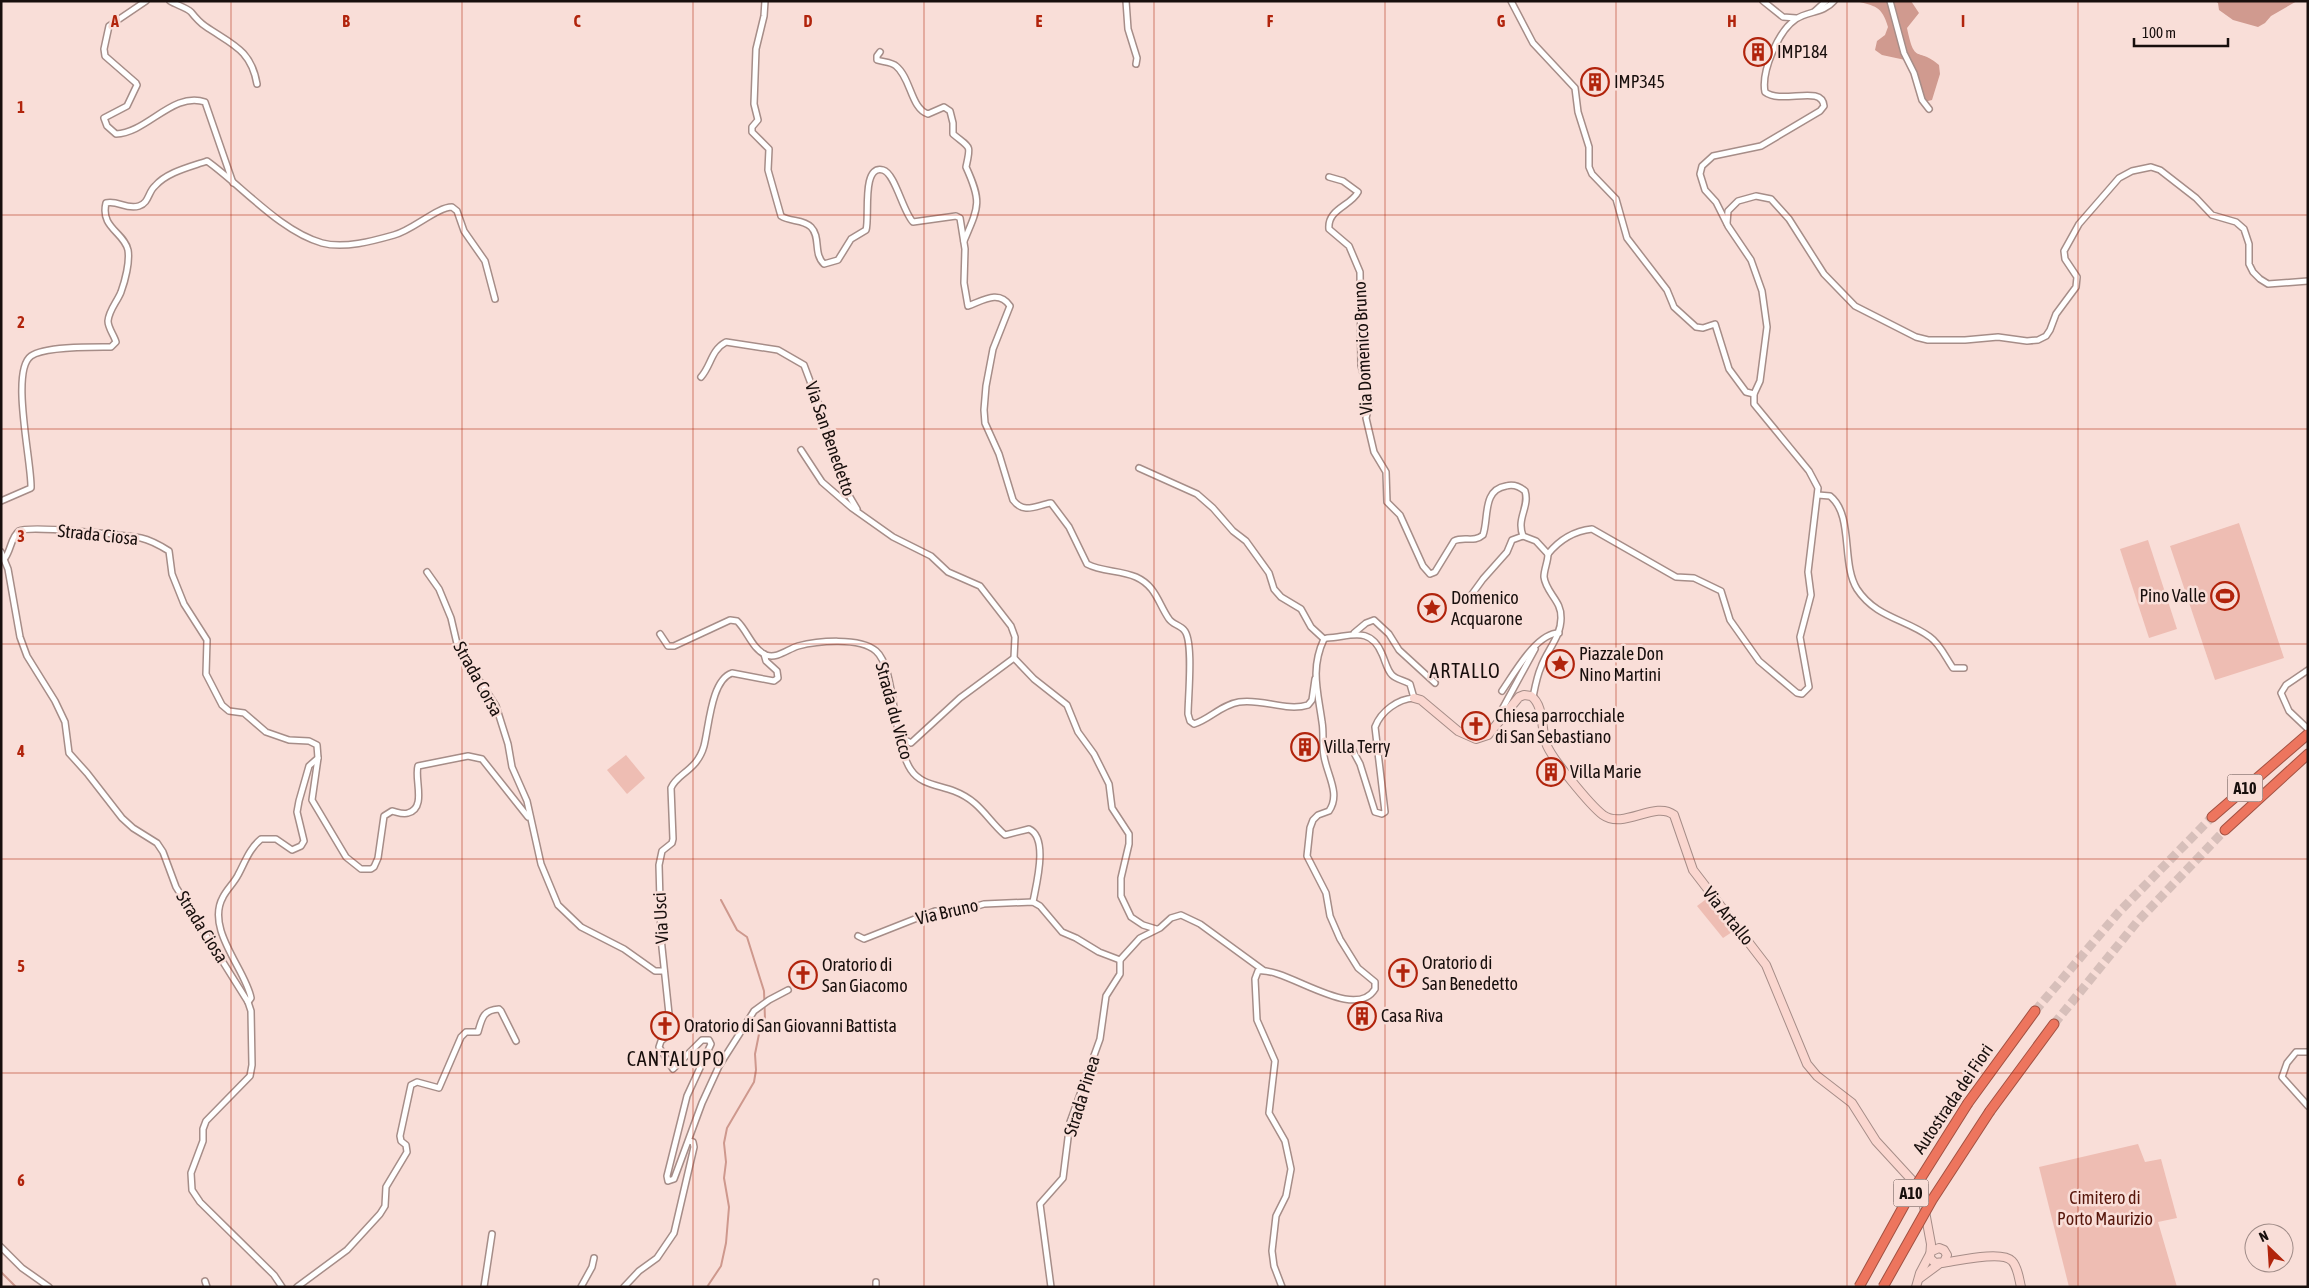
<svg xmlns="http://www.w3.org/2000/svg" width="2309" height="1288" viewBox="0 0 2309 1288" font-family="'Asap Condensed',sans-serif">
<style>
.green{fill:#eebdb3}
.forest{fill:#d09a8f}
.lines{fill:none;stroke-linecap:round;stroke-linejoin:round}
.stream{stroke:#ce988d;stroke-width:2}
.highway-tunnel{stroke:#d7bfba;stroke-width:9;stroke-dasharray:9 4.5;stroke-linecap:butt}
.street-casing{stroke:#a68d88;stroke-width:8}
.secondary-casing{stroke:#a68d88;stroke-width:10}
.highway-casing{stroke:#a25142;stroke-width:11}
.street{stroke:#fff;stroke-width:5}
.secondary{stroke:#fad6cf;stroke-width:8}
.highway{stroke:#ed755e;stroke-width:9}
.highway-bridge-casing{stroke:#a25142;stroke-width:11;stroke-linecap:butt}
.highway-bridge{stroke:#ed755e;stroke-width:9}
.grid{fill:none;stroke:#b1240c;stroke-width:1;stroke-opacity:0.55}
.labels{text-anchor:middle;stroke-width:5;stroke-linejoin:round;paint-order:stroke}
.shield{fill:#f9ded8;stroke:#5c4d4a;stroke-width:1}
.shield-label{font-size:16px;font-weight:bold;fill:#180f0d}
.poi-label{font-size:18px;fill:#180f0d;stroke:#f9ded8;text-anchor:start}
.street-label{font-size:18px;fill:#180f0d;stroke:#f9ded8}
.park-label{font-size:18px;fill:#57170c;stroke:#f9ded8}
.quarter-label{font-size:20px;letter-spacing:1px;fill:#180f0d;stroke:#f9ded8}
.grid-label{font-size:16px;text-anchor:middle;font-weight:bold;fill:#b1240c;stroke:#f9ded8;stroke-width:5;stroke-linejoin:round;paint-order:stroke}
</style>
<rect width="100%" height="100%" fill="#f9ded8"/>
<g class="green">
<polygon points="2239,523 2284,658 2215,680 2170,546"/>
<polygon points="2148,540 2177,629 2149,638 2120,549"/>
<polygon points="626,755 645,778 627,794 607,770"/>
<polygon points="1709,897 1735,930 1723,938 1697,906"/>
<polygon points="2138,1144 2145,1162 2161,1159 2177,1218 2158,1222 2177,1287 2069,1287 2039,1167"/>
</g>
<g class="forest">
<path d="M1856,1H1911L1919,13L1907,28C1915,66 1917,46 1939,65L1940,74L1932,100L1924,102L1910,61L1882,55L1875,50L1877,41L1885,35L1888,27C1882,6 1875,6 1856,1Z"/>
<polygon points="2215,1 2297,1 2271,16 2265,23 2258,27 2233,20 2219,10 2218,3"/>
</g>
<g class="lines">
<g class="stream">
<polyline points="1,1272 16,1287"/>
<polyline points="707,1287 721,1266 726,1243 729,1207 724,1178 726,1162 724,1143 727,1128 754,1082 756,1070 755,1054 760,1029 765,1019 764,991 747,937 737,930 721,900"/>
</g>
<g class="highway-tunnel">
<polyline points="2035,1011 2119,912 2212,817"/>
<polyline points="2054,1024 2137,922 2225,830"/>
</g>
<defs>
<g id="street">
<path d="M146,1L109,26L104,49L105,56L136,83L137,85L127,106L104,118L107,126L116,134C147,133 173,91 205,102L233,183"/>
<path d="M170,1C176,5 186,7 191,12C195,17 199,22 205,26C231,44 251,49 257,84"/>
<path d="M765,1L764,16L756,49L754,104L758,120L752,127V132L769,149L768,170L781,216C790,222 803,219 811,227C821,237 813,254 824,264L838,260L851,239L866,230C870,218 861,164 883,170C895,173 903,212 913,222L956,216L960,218L965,249L964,283L968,306C982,301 999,289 1010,306L993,349L986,386L984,410L985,423L999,454L1013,500C1024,515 1037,505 1051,503L1069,527L1087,564C1102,572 1120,570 1136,577C1156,586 1158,603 1169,619C1172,624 1180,625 1184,630C1194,640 1188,698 1188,714L1190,721L1194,724C1210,719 1221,705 1239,702C1262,698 1286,712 1308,705L1312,700L1315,679"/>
<polyline points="1126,1 1128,29 1137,58 1136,64"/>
<polyline points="1511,1 1533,43 1575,88 1578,112 1589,147 1589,167 1592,174 1616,199 1627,238 1667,290 1674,307 1696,327 1703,328 1715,324 1729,369 1746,392 1754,394"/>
<polyline points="1763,1 1783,17 1796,18"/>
<polyline points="1890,1 1904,53 1914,73 1922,100 1929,109"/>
<polyline points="1815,11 1826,1"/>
<path d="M880,52L877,56V60C883,62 892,62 896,66C911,78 911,109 928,114L944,107L950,111L953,123V134C971,149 971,144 966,167C982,202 979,206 964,241"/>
<path d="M1329,177L1343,181L1358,192C1351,206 1327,209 1329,229L1349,246L1360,272L1361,365L1370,402L1366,418L1374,452L1386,472L1387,502L1400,515L1423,566L1430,574L1435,572L1454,541C1464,536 1474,543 1483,535C1489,518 1482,490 1506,486C1513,484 1519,486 1525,491C1530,507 1516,518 1523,536"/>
<polyline points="1727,223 1728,211 1738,201 1756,196 1771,199 1789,219 1824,274 1855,306 1916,337 1928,340 1965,340 1998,337 2027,341 2038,340 2046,336 2050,330 2056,314 2076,287 2077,277 2065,259 2064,251 2079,224 2119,178 2132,171 2151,167 2160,170 2196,198 2212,215 2236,222 2244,229 2249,244 2249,264 2253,272 2260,279 2268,284 2308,281"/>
<path d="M701,377C711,366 711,350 726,342L778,350L804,365L819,405L834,461L844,487L857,509"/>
<polyline points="801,450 822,482 852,508 893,537 931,556 948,572 980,586 1011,626 1015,637 1014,658 1034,679 1067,705 1078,732 1094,754 1109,784 1112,808 1129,834 1129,844 1121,878 1121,896 1131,917 1143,925 1156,929"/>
<polyline points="1139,468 1197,494 1213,508 1233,531 1246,541 1269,573 1274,589 1281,597 1301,609 1311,627 1324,639"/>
<path d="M1818,495L1830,496C1854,515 1841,564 1857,589C1876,618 1906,619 1930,637C1940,644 1946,658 1953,668H1964"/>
<path d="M1,501L31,488C32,463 10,371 31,356C45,346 94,347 111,347L116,342C114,335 108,328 108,321C109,310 117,302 121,292C125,281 130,262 128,250C124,232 100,228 106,203C118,200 126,210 139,206C149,203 148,192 155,186C167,172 190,167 207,161C242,186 280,231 322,243C344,249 373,241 394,235C413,230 437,207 452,207L457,211L464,231L485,261L495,299"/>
<polyline points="1523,536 1536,541 1548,554"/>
<polyline points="1,552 8,569 20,637 27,656 55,701 65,722 69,753 87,773 122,818 133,828 157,843 163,852 176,887 248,1002 251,1011 252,1065 250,1076 206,1121 203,1129 203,1141 191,1173 192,1190 200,1202 274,1275 282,1287"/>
<path d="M1548,554C1560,539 1574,531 1592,529L1676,577L1694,578L1721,591L1730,620L1759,661L1797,693L1802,694L1809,687L1800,637L1811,595L1808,572L1818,488L1809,471L1754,404V394L1760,381L1767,327L1762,291L1751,260L1728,226L1716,202L1705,190L1700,174L1702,166L1713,156L1761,146L1820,111L1824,106C1822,84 1782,105 1765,92C1761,72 1778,31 1796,19C1808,11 1824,13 1834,1"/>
<path d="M5,558C11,550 11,537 19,531C29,525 125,535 141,538C150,540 161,546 169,551L172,574L184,604L207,640L206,674L222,705L229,711L244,713L266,732L289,740L309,741L317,745L318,758L309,766L299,801L297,812L304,841L301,846L292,850L276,839H261C249,849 245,862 238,875C234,883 227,889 223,897C205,929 246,970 251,998L248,1002"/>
<polyline points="427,572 439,589 451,618 458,648 496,706 508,744 512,767 527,801 541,864 558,905 581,927 624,949 655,971 664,971"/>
<polyline points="1467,601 1483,579 1507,552 1512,540 1523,536"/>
<polyline points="1354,633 1366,623 1374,620 1389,634 1399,650 1435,683"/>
<path d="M660,634L668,646H674L730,620L737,621C747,630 752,649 766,655C777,659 788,649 798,646C817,641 860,637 876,651C896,668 892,742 911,770C921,785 939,785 954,791C980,801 986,818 1005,835L1029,829C1049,838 1036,885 1033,902"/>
<path d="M764,654L766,661L777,671L778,678L774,681L732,673C711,680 709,727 704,746C697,771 677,773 671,788L673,839L672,843L662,851L659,865L661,938L671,1033L661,1041L659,1047L673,1069L702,1040H709L711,1044L687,1096L667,1176L668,1181L674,1179L702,1103L719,1066L754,1011L769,1000L788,990"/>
<polyline points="2308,670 2286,685 2281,693 2289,711 2308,729"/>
<path d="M1502,691C1514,674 1536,633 1559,633"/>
<path d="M1533,697C1535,687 1537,676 1541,667C1547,650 1561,637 1561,618C1562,601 1546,593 1544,577C1544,569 1548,562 1548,554"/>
<polyline points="1498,721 1499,715 1535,649"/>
<polyline points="898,736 911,743 960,698 1014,658"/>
<path d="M318,758L312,800L346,857L361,869H371L374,867L378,858L384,816L392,811C397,812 403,815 408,813C427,808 414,779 418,766L468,756L482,759L528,817"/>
<polyline points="858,936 864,939 935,911 957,912 984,904 1033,902 1040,906 1062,932 1076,938 1099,952 1120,960 1140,938 1160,928 1171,918 1181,915 1200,924 1263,970"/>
<polyline points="2308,1052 2296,1052 2287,1063 2282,1077 2308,1106"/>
<polyline points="1,1247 22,1268 49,1287"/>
<polyline points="205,1281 207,1287"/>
<path d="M297,1287L347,1250L380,1214L385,1206L386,1187L407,1152L406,1145L401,1141L400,1136L411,1085L417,1082L439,1088L461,1037L466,1032H478C482,1018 483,1010 499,1009L501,1011L516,1041"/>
<polyline points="484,1287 492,1234"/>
<polyline points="581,1287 592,1267 594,1258"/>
<polyline points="624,1287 639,1271 657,1258 674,1233 694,1147 693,1142 689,1141"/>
<polyline points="876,1287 876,1282"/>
<polyline points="1051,1287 1040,1204 1063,1178 1070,1122 1100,1039 1106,996 1120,974 1120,960"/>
<path d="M1282,1287L1274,1266L1272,1251L1276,1216L1286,1196L1291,1169L1285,1141L1269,1113L1275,1061L1257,1020L1255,979L1258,971C1285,966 1354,1023 1375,989V982L1358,968L1340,939L1330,916L1326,893L1307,856L1310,828L1313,820L1318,815L1329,811C1341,794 1327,775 1324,756C1322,745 1324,733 1322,722C1318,692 1310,669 1324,639L1327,638C1350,637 1370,625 1382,654C1385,660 1387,670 1392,675C1397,680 1404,680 1410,684L1414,698C1398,699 1381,711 1375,727L1385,812L1382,814L1375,812L1360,764L1353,751"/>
</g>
<g id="secondary">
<path d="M1414,698L1421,700L1458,731L1476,739L1488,735L1519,697L1524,695L1531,696C1544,705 1541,729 1546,743C1550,757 1591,806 1603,815C1624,830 1655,800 1674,815L1693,870L1766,965L1807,1064L1817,1076L1852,1103L1876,1141L1921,1190L1931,1244L1930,1258L1935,1263L1944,1262L1947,1255L1944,1250L1939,1248L1932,1251"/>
<path d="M1942,1263C1957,1261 2002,1250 2012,1261C2018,1267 2019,1279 2021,1287"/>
<polyline points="1920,1278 1939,1264"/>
<polyline points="1916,1287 1920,1273 1930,1254"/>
</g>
<g id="highway">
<polyline points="2212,817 2308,734"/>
<polyline points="2225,830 2308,754"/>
<polyline points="1968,1103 2035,1011"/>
<polyline points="1990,1111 2054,1024"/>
</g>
</defs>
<use href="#street" class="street-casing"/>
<use href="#secondary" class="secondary-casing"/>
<use href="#highway" class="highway-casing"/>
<use href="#street" class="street"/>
<use href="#secondary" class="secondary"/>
<use href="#highway" class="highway"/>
<defs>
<g id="highway-bridge">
<polyline points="1859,1287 1907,1200 1968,1103"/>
<polyline points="1883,1287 1932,1200 1990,1111"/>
</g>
</defs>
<use href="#highway-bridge" class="highway-bridge-casing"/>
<use href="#highway-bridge" class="highway-bridge"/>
</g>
<path class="grid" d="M231,1V1287M462,1V1287M693,1V1287M924,1V1287M1154,1V1287M1385,1V1287M1616,1V1287M1847,1V1287M2078,1V1287M1,215H2308M1,429H2308M1,644H2308M1,859H2308M1,1073H2308"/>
<defs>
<symbol id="building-ring" viewBox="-11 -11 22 22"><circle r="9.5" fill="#f9ded8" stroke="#b1240c" stroke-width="1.5"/><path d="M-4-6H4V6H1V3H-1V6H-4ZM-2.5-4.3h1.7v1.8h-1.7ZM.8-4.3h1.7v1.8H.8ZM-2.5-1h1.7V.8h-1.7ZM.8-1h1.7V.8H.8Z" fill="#b1240c"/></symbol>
<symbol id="stadium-ring" viewBox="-11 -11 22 22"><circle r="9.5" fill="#f9ded8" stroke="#b1240c" stroke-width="1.5"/><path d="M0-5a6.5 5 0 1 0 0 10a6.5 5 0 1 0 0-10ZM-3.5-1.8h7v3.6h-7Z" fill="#b1240c"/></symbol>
<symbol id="sight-ring" viewBox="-11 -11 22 22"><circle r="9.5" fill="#f9ded8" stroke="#b1240c" stroke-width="1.5"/><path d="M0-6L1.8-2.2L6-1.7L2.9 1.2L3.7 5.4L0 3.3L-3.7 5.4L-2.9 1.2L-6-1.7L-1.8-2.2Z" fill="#b1240c"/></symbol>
<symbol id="church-ring" viewBox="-11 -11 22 22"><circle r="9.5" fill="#f9ded8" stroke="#b1240c" stroke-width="1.5"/><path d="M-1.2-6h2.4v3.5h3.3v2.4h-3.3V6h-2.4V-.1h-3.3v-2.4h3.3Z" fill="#b1240c"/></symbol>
</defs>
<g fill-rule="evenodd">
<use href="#building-ring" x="1742" y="36" width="32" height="32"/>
<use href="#building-ring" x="1579" y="66" width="32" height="32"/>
<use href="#stadium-ring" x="2209" y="580" width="32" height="32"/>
<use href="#sight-ring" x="1416" y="592" width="32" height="32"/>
<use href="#sight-ring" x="1544" y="648" width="32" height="32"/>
<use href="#church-ring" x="1460" y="710" width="32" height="32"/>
<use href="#building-ring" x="1289" y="731" width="32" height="32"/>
<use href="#building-ring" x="1535" y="756" width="32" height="32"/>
<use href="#church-ring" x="1387" y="957" width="32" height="32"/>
<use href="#church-ring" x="787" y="959" width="32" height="32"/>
<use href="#building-ring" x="1346" y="1000" width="32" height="32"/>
<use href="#church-ring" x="649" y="1010" width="32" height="32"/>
</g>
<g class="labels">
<g class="shield">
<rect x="2227.5" y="774.5" width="35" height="27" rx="4"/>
<rect x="1893.5" y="1179.5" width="35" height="27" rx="4"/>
</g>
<g class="shield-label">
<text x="2245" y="794">A10</text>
<text x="1911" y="1199">A10</text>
</g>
<g class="poi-label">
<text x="1777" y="58">IMP184</text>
<text x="1614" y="88">IMP345</text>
<text x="2206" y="602" text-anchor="end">Pino Valle</text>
<text x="1451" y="604">Domenico<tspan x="1451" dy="21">Acquarone</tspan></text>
<text x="1579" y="660">Piazzale Don<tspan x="1579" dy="21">Nino Martini</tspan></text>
<text x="1495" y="722">Chiesa parrocchiale<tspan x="1495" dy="21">di San Sebastiano</tspan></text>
<text x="1324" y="753">Villa Terry</text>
<text x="1570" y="778">Villa Marie</text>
<text x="1422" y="969">Oratorio di<tspan x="1422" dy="21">San Benedetto</tspan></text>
<text x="822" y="971">Oratorio di<tspan x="822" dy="21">San Giacomo</tspan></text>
<text x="1381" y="1022">Casa Riva</text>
<text x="684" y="1032">Oratorio di San Giovanni Battista</text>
</g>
<g class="street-label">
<text transform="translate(1363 348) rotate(-93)" y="6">Via Domenico Bruno</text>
<text transform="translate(830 439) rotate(71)" y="6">Via San Benedetto</text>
<text transform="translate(98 535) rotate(6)" y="6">Strada Ciosa</text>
<text transform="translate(478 679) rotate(61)" y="6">Strada Corsa</text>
<text transform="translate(894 711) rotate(75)" y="6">Strada du Vicco</text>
<text transform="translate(947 912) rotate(-13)" y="6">Via Bruno</text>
<text transform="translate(1728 916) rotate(51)" y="6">Via Artallo</text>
<text transform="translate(661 918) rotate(-93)" y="6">Via Usci</text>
<text transform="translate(202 927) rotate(58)" y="6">Strada Ciosa</text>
<text transform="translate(1082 1096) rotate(-73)" y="6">Strada Pinea</text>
<text transform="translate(1953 1099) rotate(-56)" y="6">Autostrada dei Fiori</text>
</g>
<g class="park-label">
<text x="2105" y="1204">Cimitero di<tspan x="2105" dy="21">Porto Maurizio</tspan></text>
</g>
<g class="quarter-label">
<text x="1465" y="678">ARTALLO</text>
<text x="676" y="1066">CANTALUPO</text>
</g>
</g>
<g class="grid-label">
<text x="115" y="27">A</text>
<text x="346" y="27">B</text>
<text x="577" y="27">C</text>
<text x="808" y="27">D</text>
<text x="1039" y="27">E</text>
<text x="1270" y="27">F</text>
<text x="1501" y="27">G</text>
<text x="1732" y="27">H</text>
<text x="1963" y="27">I</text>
<text x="21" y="113">1</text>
<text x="21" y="328">2</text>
<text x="21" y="542">3</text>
<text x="21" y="757">4</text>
<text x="21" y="972">5</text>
<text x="21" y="1186">6</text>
</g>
<rect width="2309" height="1288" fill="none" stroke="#180f0d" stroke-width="5"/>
<g transform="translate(2269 1248) rotate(335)"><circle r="24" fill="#f9ded8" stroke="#9f8b87"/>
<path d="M0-4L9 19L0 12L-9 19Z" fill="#b1240c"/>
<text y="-8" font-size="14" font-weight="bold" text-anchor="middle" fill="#180f0d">N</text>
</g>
<path d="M2134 38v8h94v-8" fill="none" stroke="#180f0d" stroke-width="2.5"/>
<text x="2142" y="38" font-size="15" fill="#180f0d" stroke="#f9ded8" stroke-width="4" paint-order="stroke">100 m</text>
</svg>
